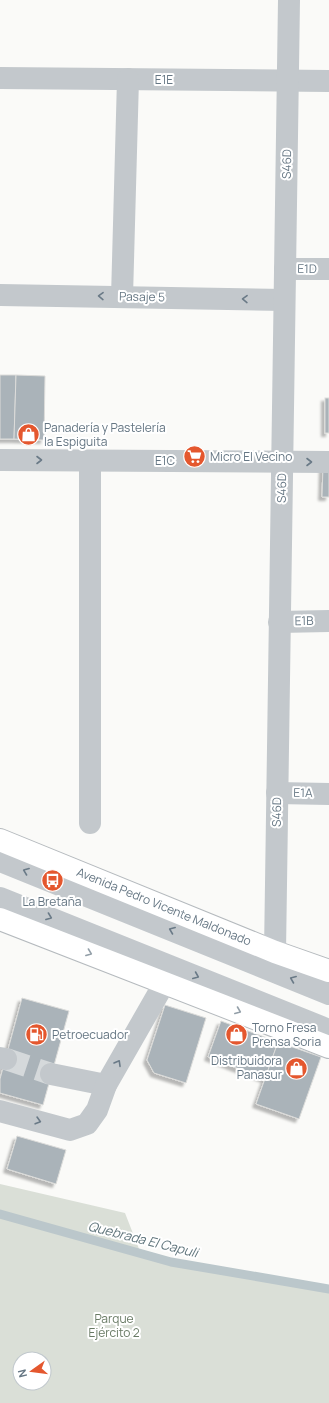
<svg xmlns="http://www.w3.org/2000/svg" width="329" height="1403" viewBox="0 0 329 1403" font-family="Manrope,sans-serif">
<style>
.green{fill:#dadfd7;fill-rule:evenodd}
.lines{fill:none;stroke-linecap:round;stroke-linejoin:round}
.stream{stroke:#bbc7cb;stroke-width:9}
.building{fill:#aab3b9;stroke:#dcdcda;filter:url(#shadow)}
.minor-tunnel{stroke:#d5d9db;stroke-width:22;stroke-dasharray:22 11;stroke-linecap:butt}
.major-casing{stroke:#b5babe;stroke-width:24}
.minor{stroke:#c3c8cc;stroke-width:22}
.major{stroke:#fff;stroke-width:22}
.oneway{stroke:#6a7a87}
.oneway2{stroke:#939fa8}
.labels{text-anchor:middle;stroke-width:4;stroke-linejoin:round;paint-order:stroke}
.street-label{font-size:12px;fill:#657683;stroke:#fff}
.poi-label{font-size:12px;fill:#657683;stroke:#fff;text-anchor:start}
.park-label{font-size:12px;fill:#687a64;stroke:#fff}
.water-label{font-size:13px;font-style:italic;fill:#60757c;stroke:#fff}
</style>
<defs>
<filter id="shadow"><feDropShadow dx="-3.5" dy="3.5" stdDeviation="1" flood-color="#0004"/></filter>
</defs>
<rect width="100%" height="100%" fill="#fafaf8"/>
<path class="green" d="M0,1184L125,1213L141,1254L329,1288V1403H0ZM20,1359H44V1383H20Z"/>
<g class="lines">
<polyline class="stream" points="0,1214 171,1262 329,1289"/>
</g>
<g class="building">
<polygon points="0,375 16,375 14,439 0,439"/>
<polygon points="16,375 45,376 44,440 14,439"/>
<rect x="325" y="398" width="4" height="35"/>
<polygon points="323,467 329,468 329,497 322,497"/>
<polygon points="22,998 69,1011 43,1105 0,1093 0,1079"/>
<polygon points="165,1005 206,1018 186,1083 154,1073 147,1060"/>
<polygon points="221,1021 278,1042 265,1079 208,1057"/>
<polygon points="278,1042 321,1057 299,1119 256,1104"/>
<polygon points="17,1136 66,1150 56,1184 7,1169"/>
</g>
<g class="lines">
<polyline class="minor-tunnel" points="6,1059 51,1074"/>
<defs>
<g id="major">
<path id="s1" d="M0,840L275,952L329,971"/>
<polyline points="0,919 329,1047"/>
</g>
</defs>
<use href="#major" class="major-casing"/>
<g class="minor">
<polyline points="0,78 329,81"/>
<polyline points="285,269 329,269"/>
<polyline points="0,295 284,300"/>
<polyline points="122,297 128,79"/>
<polyline points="0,460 329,462"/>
<polyline points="90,461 90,823"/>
<polyline points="279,622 329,621"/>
<polyline points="277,793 329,794"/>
<polyline points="0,861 329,994"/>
<polyline points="0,898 329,1030"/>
<polyline points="275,952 289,0"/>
<polyline points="0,1058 6,1059"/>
<polyline points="51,1074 106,1085 165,982"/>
<polyline points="0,1111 70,1130 87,1124 97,1110 106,1085"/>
</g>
<use href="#major" class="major"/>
</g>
<defs><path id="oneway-chevron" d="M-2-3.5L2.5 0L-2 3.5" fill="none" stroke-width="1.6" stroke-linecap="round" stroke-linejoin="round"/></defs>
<g class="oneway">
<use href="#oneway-chevron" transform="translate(101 296) rotate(-179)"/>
<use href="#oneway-chevron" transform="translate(245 299) rotate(-179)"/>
<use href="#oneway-chevron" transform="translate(39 460)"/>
<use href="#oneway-chevron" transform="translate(309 462)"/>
<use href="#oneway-chevron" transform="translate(26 871) rotate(-159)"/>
<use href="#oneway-chevron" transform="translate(49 917) rotate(21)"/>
<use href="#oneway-chevron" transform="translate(172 930) rotate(-158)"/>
<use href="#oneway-chevron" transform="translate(196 976) rotate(23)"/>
<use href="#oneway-chevron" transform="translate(293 979) rotate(-158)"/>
<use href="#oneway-chevron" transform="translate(118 1063) rotate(-60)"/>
<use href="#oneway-chevron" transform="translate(38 1121) rotate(16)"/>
</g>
<g class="oneway2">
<use href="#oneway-chevron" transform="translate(89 953) rotate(21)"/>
<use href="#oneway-chevron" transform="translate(238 1011) rotate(22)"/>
</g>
<defs>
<symbol id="shop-disc" viewBox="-11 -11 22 22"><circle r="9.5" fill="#e4572e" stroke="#fff"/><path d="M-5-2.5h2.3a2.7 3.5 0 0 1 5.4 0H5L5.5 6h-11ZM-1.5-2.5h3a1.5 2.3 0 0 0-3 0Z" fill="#fff"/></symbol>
<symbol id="supermarket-disc" viewBox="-11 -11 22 22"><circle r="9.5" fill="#e4572e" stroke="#fff"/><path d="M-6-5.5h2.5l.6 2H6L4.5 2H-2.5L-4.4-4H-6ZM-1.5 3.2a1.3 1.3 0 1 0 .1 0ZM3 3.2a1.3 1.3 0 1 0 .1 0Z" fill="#fff"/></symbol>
<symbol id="bus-disc" viewBox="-11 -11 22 22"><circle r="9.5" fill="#e4572e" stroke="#fff"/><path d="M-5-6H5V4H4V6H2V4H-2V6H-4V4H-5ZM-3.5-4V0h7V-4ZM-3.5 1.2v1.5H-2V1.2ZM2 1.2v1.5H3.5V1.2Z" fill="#fff"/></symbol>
<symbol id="fuel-disc" viewBox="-11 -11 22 22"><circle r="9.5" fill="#e4572e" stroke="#fff"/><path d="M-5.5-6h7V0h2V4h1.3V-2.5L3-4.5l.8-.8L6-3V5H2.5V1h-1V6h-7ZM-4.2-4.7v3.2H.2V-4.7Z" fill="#fff"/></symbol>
</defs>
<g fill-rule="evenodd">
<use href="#shop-disc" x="16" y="422" width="25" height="25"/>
<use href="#supermarket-disc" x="182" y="444" width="25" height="25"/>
<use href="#bus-disc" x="40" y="868" width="25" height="25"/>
<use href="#fuel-disc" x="24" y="1022" width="25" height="25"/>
<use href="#shop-disc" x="224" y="1022" width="25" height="25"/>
<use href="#shop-disc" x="284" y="1056" width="25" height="25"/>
</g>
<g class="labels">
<g class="street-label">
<text x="164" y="84">E1E</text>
<text transform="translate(287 164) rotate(-89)" y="4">S46D</text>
<text transform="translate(307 269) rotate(1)" y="4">E1D</text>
<text transform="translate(142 297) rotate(1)" y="4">Pasaje 5</text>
<text x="165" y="465">E1C</text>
<text transform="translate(282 488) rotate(-89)" y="4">S46D</text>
<text transform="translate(304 621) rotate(-1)" y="4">E1B</text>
<text transform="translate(303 793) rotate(1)" y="4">E1A</text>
<text transform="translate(277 812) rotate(-89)" y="4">S46D</text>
<text dy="4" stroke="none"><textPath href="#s1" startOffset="177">Avenida Pedro Vicente Maldonado</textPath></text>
</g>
<g class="poi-label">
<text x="44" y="432">Panadería y Pastelería<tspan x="44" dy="14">la Espiguita</tspan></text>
<text x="210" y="461">Micro El Vecino</text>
<text x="52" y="906" text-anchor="middle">La Bretaña</text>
<text x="252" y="1032">Torno Fresa<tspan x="252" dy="14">Prensa Soria</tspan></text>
<text x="52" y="1039">Petroecuador</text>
<text x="282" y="1065" text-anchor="end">Distribuidora<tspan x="282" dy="14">Panasur</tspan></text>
</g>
<g class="park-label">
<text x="114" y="1323">Parque<tspan x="114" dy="14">Ejército 2</tspan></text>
</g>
<g class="water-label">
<text transform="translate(143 1239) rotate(14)" y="5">Quebrada El Capuli</text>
</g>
</g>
<g transform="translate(32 1371) rotate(256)"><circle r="19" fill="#ffffff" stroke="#c1c8cd"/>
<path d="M0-3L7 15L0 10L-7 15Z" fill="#e4572e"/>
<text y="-6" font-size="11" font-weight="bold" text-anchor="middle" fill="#657683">N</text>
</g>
</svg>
